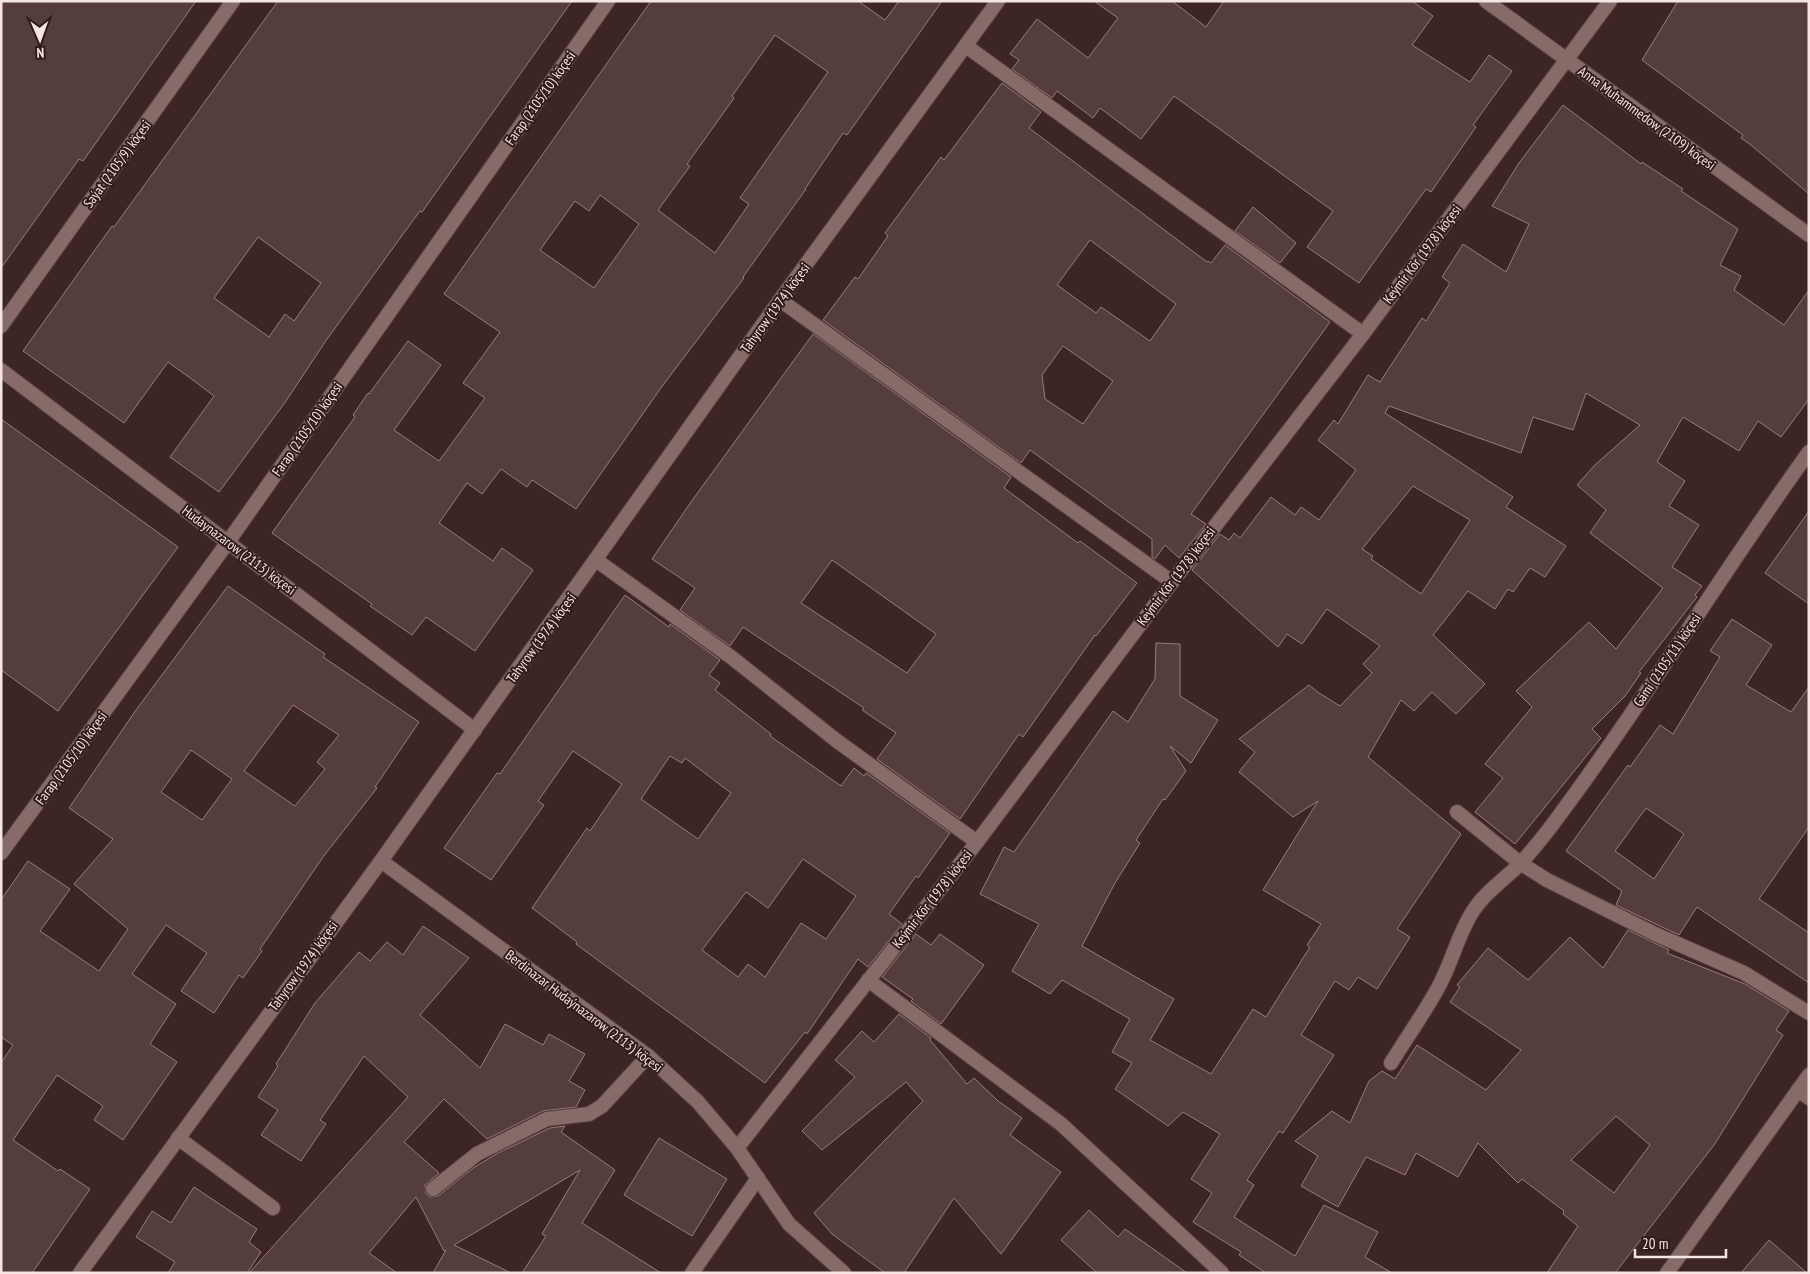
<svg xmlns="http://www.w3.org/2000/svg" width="1810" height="1274" viewBox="0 0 1810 1274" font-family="'PT Sans Narrow',sans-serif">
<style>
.building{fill:#553d3b;stroke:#987c7a;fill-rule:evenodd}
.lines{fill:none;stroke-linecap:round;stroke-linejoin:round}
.service-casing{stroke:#554240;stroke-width:16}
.minor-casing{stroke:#554240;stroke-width:16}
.tertiary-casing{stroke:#554240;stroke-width:16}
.service{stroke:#866b68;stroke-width:14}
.minor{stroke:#866b68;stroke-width:14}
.tertiary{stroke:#866b68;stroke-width:14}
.labels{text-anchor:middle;stroke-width:4;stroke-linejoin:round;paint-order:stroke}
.street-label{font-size:14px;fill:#f5e5e3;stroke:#311b1a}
</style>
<rect width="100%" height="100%" fill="#3c2523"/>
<g class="building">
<polygon points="1,1 196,1 83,161 79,159 1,268"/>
<path d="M278,1H572L422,212L420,211L398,241L325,342L286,401L219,492L170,457L214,396L193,380L168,362L124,423L23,351L112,226L114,227ZM258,237L321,283L294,321L285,314L269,337L214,298Z"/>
<path d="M651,1H858L885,20L899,1H942L847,135L843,133L805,189H806L743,277L744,278L663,385L576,509L532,480L527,487L501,469L482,494L467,483L439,523L493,561L502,548L533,570L475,651L426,617L412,635L370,606L372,604L272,533L355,417L353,415L368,393L369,394L408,341L441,365L394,430L439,461L485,398L463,383L500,332L444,294ZM775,35L828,72L740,198L749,204L715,253L658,210L690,166L687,164L734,98L732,96ZM600,195L639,224L594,288L540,250L575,201L589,211Z"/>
<polygon points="1094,1 1172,1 1206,27 1224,1 1412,1 1433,16 1412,45 1470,82 1489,55 1512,71 1473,125 1476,127 1431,192 1426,189 1359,283 1307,247 1333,211 1174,96 1141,139 1100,108 1093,118 1057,91 1052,98 1012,69 1019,60 1010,54 1037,19 1088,58 1118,18"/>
<polygon points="1678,1 1809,1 1809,194 1751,145 1741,138 1743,135 1642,60"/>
<path d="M1002,83L1041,112L1029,128L1207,262L1208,261L1211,263L1225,245L1330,322L1191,514L1206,524L1179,558L1165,545L1155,559L1152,557V539L1030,450L1021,463L823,320L855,277L858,279L888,236L885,233L941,157L944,160ZM1090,240L1176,304L1150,341L1101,307L1096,313L1057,285ZM1063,346L1113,381L1083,424L1045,399L1042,375Z"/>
<path d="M1563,105L1641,164L1642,162L1683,189L1681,191L1738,229L1720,265L1741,276L1734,290L1784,325L1809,290V399L1781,437L1758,421L1739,451L1683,417L1657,462L1685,481L1669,506L1699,525L1672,567L1702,586L1695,595L1697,597L1639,672L1641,673L1625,696L1592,729L1601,738L1515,844L1475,812L1503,778L1485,764L1532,707L1516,691L1589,622L1616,649L1663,588L1590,533L1606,510L1577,485L1595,465L1640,425L1586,393L1573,430L1533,417L1521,453L1389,406L1385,413L1513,497L1506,507L1566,546L1545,577L1530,568L1513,592L1508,589L1495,609L1468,591L1433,635L1485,684L1456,714L1432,692L1414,711L1401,700L1368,757L1461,834L1397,929L1410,937L1377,989L1358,977L1349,990L1335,981L1301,1035L1334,1055L1283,1133L1279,1131L1247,1180L1254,1185L1234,1217L1295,1256L1324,1205L1378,1232L1365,1257L1392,1273H1266L1239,1255L1241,1252L1193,1222L1212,1193L1191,1179L1220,1134L1183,1112L1168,1126L1115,1089L1132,1063L1112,1052L1130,1019L1062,980L1050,994L1012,971L1039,924L980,894L1004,847L1014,852L1113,711L1128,722L1155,679L1156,643L1180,644V696L1218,720L1191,763L1170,746L1186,771L1165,800L1163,799L1136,840L1140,843L1115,883L1082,946L1174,999L1150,1040L1211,1074L1253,1009L1266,1017L1310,947L1307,945L1321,924L1263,890L1318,801L1293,817L1239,772L1255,752L1239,739L1309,685L1319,693L1340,706L1372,673L1363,664L1380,646L1327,609L1302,644L1287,634L1278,647L1192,570L1220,534L1229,540L1234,533L1240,538L1271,497L1295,515L1301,507L1319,520L1356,470L1318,440L1334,420L1338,424L1368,375L1380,382L1422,318L1426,321L1450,283L1442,277L1463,244L1506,272L1529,224L1492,206L1519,163ZM1413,486L1470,520L1421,594L1371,559L1373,556L1362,549Z"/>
<polygon points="1253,207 1296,243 1280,263 1235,231"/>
<path d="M813,334L1011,477L1004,488L1078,543L1080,541L1137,583L1096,636L1095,635L1023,737L1019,734L960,819L877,759L896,733L862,710L864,708L743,627L730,646L680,610L695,588L652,559L691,502ZM832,560L936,634L907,673L801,603Z"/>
<polygon points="1,419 178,547 58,711 1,670"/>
<polygon points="1809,511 1809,604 1765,573"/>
<path d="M228,586L325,654L323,657L419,722L375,787L377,788L323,857L260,949L262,951L243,978L239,975L214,1013L181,991L207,953L166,925L132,974L176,1004L150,1044L177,1062L123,1140L94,1120L103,1106L57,1075L13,1140L58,1171L60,1169L90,1189L32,1273H1V1063L13,1045L1,1037V900L28,861L70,889L40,931L99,971L128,929L74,884L113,839L69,808L136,710ZM293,705L339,735L317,762L325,769L295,806L244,771ZM191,750L232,779L202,820L161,792Z"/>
<path d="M625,595L669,627L670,624L720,660L709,675L720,683L715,690L771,734L770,736L841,786L854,768L864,776L866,773L950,833L918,878L916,876L889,914L902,924L868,967L858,959L807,1034L805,1032L765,1083L576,944L577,942L532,908L587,828L590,831L622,784L573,751L538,801L544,805L491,880L444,848L497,773L500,774ZM670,756L682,763L685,758L731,793L698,839L641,799ZM803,859L856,896L826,939L801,923L765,977L748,964L738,977L702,950L746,892L768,908Z"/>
<path d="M1732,619L1772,645L1746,685L1791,712L1809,687V827L1759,899L1809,933V983L1697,907L1679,935L1616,905L1622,891L1566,851L1628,765L1630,767L1660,725L1673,734L1720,657L1710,651ZM1646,808L1684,834L1654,879L1615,851Z"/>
<polygon points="423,926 469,958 420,1015 480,1068 505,1024 543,1045 549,1034 585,1054 569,1081 585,1090 576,1107 543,1111 487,1139 444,1099 404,1142 439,1173 425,1185 426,1194 430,1197 438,1196 473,1168 498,1153 550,1128 565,1126 561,1132 615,1170 582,1223 661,1273 522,1273 546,1236 542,1234 580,1170 454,1245 511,1273 433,1273 446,1250 444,1251 416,1197 369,1253 397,1273 249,1273 408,1097 364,1056 320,1120 326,1124 301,1161 261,1135 278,1110 258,1097 278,1066 276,1064 315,1003 359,952 370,961 387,942 403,955"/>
<path d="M1628,930L1669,950L1667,953L1745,984L1789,1011L1776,1030L1783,1035L1714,1145L1615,1273H1547L1578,1226L1563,1214L1564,1211L1522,1179L1518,1183L1478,1143L1458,1177L1416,1153L1405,1175L1366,1157L1338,1207L1301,1186L1318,1156L1295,1141L1332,1111L1350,1123L1369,1081L1382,1071L1395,1079L1417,1045L1486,1090L1521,1050L1450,1002L1460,987L1457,985L1488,948L1528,980L1570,937L1603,968ZM1616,1116L1650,1145L1614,1193L1571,1160Z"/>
<polygon points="916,934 931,945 940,934 984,965 941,1024 911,1001 913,999 882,977"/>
<polygon points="899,1014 931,1038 930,1040 967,1084 974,1078 998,1101 1022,1118 1010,1135 1061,1172 1001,1254 954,1198 904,1273 885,1273 832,1234 814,1213 923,1101 906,1082 822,1150 802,1131 855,1077 835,1060 862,1031 874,1042"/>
<polygon points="659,1138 727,1179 692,1236 624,1195"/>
<polygon points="194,1187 257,1229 249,1242 261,1252 247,1273 168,1273 175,1262 136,1237 152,1211 171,1223"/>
<polygon points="1089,1210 1118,1237 1125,1229 1187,1273 1097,1273 1061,1240"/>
<polygon points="1769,1240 1807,1273 1741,1273"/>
</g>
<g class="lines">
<defs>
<g id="service">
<polyline points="596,560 731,657 837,741 977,842"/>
<polyline points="178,1138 273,1208"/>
<polyline points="433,1189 477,1154 547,1119 589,1114 602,1106 648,1056"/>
<polyline points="692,1273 758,1178"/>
</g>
<g id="minor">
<polyline points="1486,1 1809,235"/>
<polyline points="966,46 1363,334"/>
<polyline points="780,300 1172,582"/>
<polyline points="1,326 233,1"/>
<polyline points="1,370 475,730"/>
<polyline points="1457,812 1520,863 1547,880 1655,934 1744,973 1809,1013"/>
<polyline points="1,853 228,542 608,1"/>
<polyline points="381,861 648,1056 698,1102 737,1148 789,1224 844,1273"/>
<polyline points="868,980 1061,1124 1222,1273"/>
<path d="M1391,1063C1407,1037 1425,1012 1439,986C1452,962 1458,934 1473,911C1485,892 1505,879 1521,863C1535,847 1549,830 1561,813C1648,696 1723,571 1809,452"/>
<polyline points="1798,1090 1809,1098"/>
<polyline points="737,1148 977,842 1172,582 1363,334 1610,1"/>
<polyline points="80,1273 381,861 780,300 998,1"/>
</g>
<polyline id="tertiary" points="1667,1273 1809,1075"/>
</defs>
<use href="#service" class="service-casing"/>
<use href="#minor" class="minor-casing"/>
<use href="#tertiary" class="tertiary-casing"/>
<use href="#service" class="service"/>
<use href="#minor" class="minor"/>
<use href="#tertiary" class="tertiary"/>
</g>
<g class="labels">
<g class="street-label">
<text transform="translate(540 98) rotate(-55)" y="5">Farap (2105/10) köçesi</text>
<text transform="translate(1647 118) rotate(36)" y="5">Anna Muhammedow (2109) köçesi</text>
<text transform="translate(117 164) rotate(-54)" y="5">Saýat (2105/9) köçesi</text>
<text transform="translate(1422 254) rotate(-53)" y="5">Keýmir Kör (1978) köçesi</text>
<text transform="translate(775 308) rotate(-54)" y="5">Tahyrow (1974) köçesi</text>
<text transform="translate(307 429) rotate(-55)" y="5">Farap (2105/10) köçesi</text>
<text transform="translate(239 550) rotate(37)" y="5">Hudaynazarow (2113) köçesi</text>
<text transform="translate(1176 576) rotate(-53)" y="5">Keýmir Kör (1978) köçesi</text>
<text transform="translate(541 638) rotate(-54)" y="5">Tahyrow (1974) köçesi</text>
<text transform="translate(1667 660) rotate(-56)" y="5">Gämi (2105/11) köçesi</text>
<text transform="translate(71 758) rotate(-54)" y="5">Farap (2105/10) köçesi</text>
<text transform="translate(932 899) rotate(-52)" y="5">Keýmir Kör (1978) köçesi</text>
<text transform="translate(303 966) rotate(-54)" y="5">Tahyrow (1974) köçesi</text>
<text transform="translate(584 1011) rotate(37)" y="5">Berdinazar Hudaýnazarow (2113) köçesi</text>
</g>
</g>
<rect width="1810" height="1274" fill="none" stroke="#f5e5e3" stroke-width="5"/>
<g transform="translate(40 40) rotate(178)" stroke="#311b1a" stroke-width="4" paint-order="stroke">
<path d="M0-4L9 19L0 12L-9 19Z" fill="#f5e5e3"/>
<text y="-8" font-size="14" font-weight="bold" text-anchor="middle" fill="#f5e5e3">N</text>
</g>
<path d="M1635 1249v8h91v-8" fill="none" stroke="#f5e5e3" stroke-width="2.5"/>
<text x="1642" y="1249" font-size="15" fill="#f5e5e3" stroke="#311b1a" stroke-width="4" paint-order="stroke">20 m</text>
</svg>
